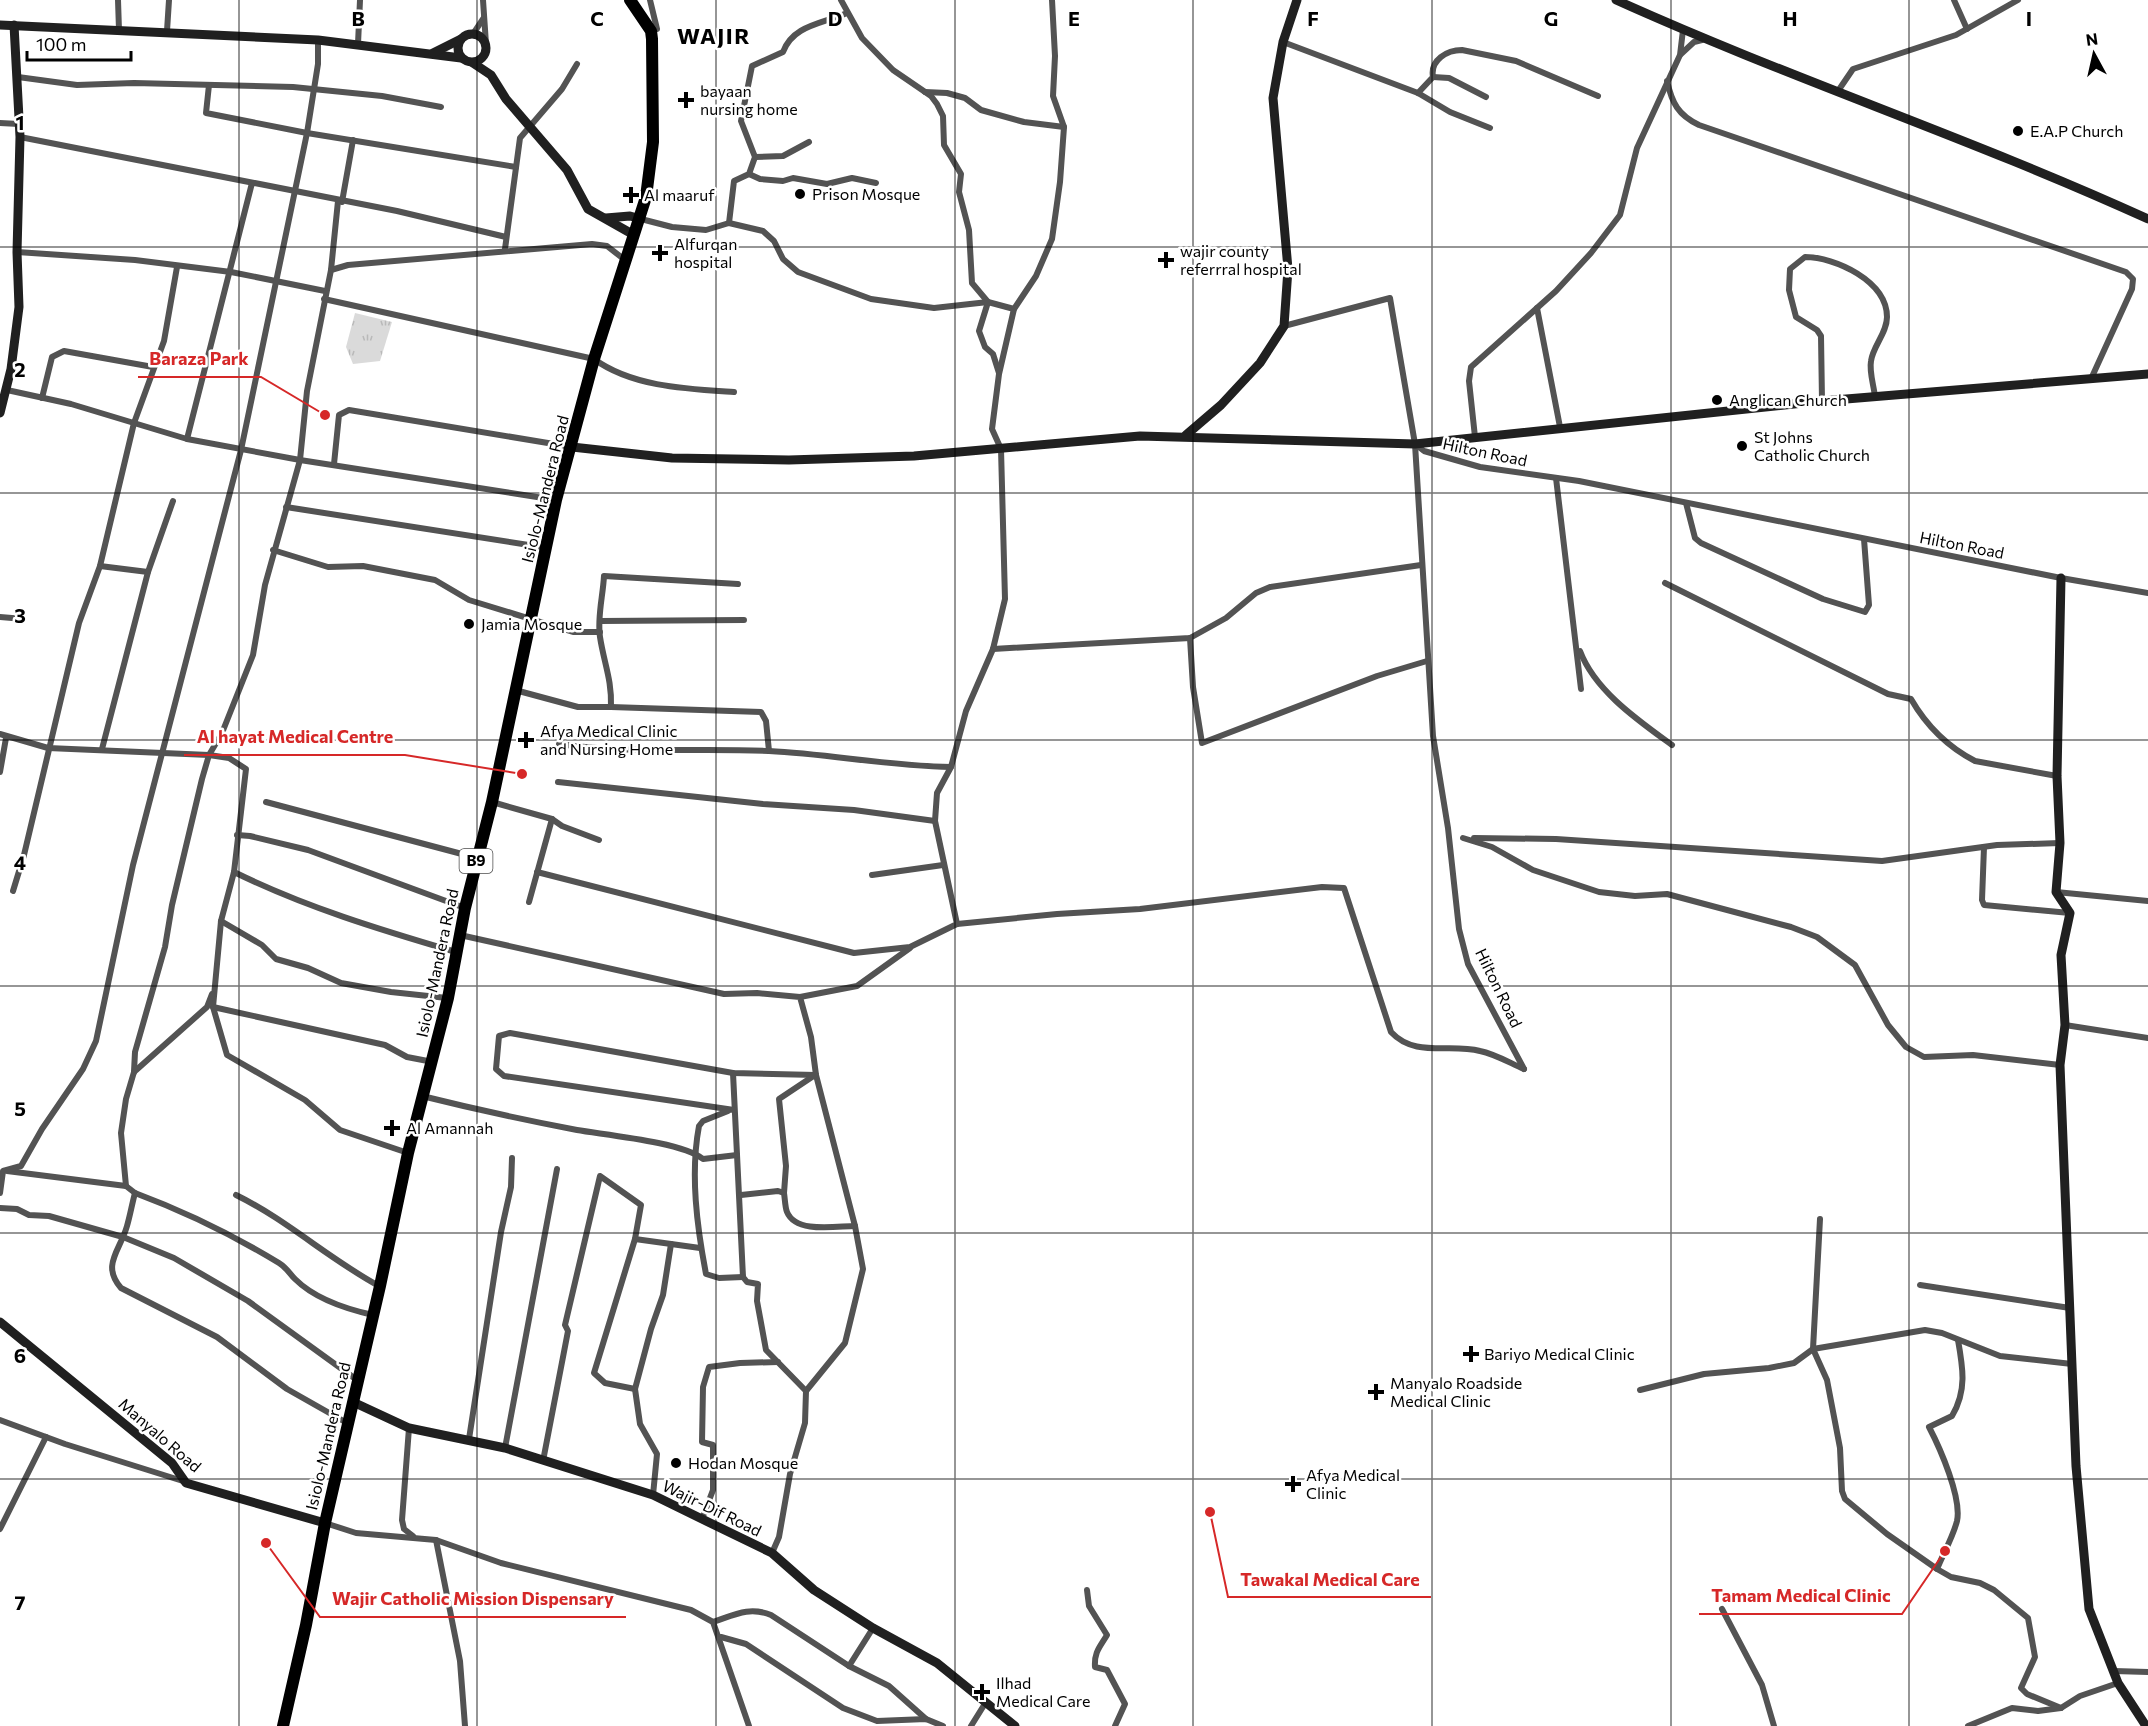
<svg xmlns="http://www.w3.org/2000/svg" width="2148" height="1726" viewBox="0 0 2148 1726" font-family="Commissioner,sans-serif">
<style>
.park{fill:url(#park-tufts)}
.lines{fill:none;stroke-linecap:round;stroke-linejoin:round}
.street{stroke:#535353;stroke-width:6}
.secondary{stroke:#202020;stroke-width:9}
.highway{stroke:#000;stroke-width:12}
.grid{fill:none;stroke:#000;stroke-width:1.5;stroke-opacity:0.55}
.poi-dot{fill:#000;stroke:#fff;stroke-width:2}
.labels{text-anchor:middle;stroke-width:5;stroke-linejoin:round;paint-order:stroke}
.shield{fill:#fff;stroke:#4c4c4c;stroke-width:1.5}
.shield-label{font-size:15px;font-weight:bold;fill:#000}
.poi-label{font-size:16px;fill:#000;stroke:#fff;text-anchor:start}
.street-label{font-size:16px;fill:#000;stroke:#fff}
.district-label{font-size:22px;font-weight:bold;letter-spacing:1.5px;fill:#000;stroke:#fff}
.grid-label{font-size:20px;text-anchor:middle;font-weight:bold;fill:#000;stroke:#fff;stroke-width:5;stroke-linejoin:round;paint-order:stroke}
.leader{fill:none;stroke:#d62828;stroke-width:2}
.callout-dot{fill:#d62828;stroke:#fff;stroke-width:2}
.callout-label{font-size:18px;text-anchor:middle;font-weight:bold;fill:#d62828;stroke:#fff;stroke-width:5;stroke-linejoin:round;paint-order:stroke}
</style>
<defs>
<pattern id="park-tufts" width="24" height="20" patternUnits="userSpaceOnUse" patternTransform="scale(1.5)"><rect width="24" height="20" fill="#dadada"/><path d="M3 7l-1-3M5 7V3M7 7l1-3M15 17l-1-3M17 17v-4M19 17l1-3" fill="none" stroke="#b9b9b9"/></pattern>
</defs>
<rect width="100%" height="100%" fill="#fff"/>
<polygon class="park" points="355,313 392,322 380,361 353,364 346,347"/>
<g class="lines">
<g class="street">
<polyline points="118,0 119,30"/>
<polyline points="483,0 486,44"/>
<polyline points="650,0 657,29 651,30"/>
<polyline points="841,0 862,38 893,70 931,96 937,104 943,116 944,145 961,174 959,192 969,230 972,283 988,302 979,331 985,347 993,354 999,373"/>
<polyline points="1954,0 1967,29"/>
<polyline points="167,31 169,0"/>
<polyline points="473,34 483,19"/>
<polyline points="1283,42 1418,93 1450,112 1490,128"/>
<polyline points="358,44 360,0"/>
<polyline points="1681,54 1694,42 1702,40"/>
<polyline points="18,77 77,85 134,83 293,87 382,96 441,107"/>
<polyline points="1433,77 1449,78 1486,97"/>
<path d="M1667,81C1672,103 1678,115 1699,125L2126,272L2133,279L2132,289L2091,379"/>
<polyline points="209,85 206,113 307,133 516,167"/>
<polyline points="1838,91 1853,69 1956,35 2018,0"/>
<polyline points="925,92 947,93 965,98 981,110 1024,122 1064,127"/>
<path d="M1418,93L1433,77C1430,60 1447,50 1462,50L1516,61L1598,96"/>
<polyline points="0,123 19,124"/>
<polyline points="20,137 397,211 506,237"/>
<polyline points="755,157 783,156 809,142"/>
<polyline points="749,174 760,179 783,181 793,178 827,184 852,178 876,183"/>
<polyline points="342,202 353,140"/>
<polyline points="641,219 672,227 706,230 729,223 763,231 774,241 783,259 798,272 871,299 934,308 988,302 1014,309"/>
<path d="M729,223L734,181L749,174L755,157L741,121L752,66L783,52C793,25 822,24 847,13"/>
<polyline points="505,249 520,138 562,89 577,64"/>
<polyline points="17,252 135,260 231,272 325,291"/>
<polyline points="331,270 338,201"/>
<path d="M324,299L594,359C632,387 688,389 734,392"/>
<polyline points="1537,308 1560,427"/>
<polyline points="1284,326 1390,298 1415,444 1433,736 1448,828 1459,929 1468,964 1524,1069"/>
<polyline points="7,390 71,404 187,439 300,460 556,500"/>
<polyline points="42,398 52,357 64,351 153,367"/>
<path d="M1822,401L1821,336L1817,330L1796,317L1789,290L1790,269L1805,257C1835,257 1887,281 1887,317C1887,333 1873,346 1871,361C1869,372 1874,386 1875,397"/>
<polyline points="1475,437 1469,381 1471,367 1556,291 1591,253 1620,215 1637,148 1680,55 1683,30"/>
<polyline points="187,439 252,183"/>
<polyline points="1415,444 1424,451 1480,467 1579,481 2061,578 2148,593"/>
<polyline points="334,464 339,415 349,410 572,447"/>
<polyline points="1556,478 1581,689"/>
<polyline points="1686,503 1695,538 1701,543 1823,599 1865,612 1869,605 1864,539"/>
<polyline points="286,507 548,548"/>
<polyline points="273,550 328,567 363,566 435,580 469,600 573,632 600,632"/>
<polyline points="100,566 148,572"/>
<path d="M1665,583L1888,694L1911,699C1926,725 1948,747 1975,761L2057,776"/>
<polyline points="0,617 24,619"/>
<polyline points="600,621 744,620"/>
<polyline points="1190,638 1193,687 1202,743 1377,676 1427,661"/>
<polyline points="993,649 1190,638 1226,618 1256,593 1270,587 1421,565"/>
<path d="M1580,651C1595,691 1639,721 1672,745"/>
<path d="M515,690L578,707H611C612,680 604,663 600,637C597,617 603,596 604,576L738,584"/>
<polyline points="611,707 761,712 766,721 769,751"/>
<polyline points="0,734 48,748 209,755 229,758 246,769 234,872 221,921 213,1007 227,1055 305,1100 340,1130 408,1153"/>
<path d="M559,744C629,754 699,748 769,751C830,754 889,766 951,767L966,711L993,649L1005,599L1001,449L992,429L999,374L1014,309L1036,276L1052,239L1060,182L1064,127L1053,96L1055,56L1052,0"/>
<polyline points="102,749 148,572 173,501"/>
<polyline points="0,772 6,738"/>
<polyline points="558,782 763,804 854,810 935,821"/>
<polyline points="266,802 477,858"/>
<polyline points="492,802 552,819 562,826 599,840"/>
<polyline points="237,835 250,836 308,850 465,908"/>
<polyline points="1463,838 1492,847 1533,870 1599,892 1635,896 1667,894 1791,927 1817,937 1855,965 1888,1025 1906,1047 1924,1057 1973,1055 2060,1065"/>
<polyline points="1474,838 1556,839 1882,861 1997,845 2060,843"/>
<polyline points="1984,847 1982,900 1984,905 2070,913"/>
<path d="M234,872C305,907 381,930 456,952"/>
<polyline points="537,872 854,953 910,947 957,924 935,821 937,793 951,767"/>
<polyline points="872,875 943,865"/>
<polyline points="13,891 24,855 79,623 100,566 134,423 164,341 177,267"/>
<polyline points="2056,892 2148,901"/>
<polyline points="529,902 552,819"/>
<polyline points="221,921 262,945 276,959 308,968 341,983 391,992 447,998"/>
<path d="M957,924L1057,914L1140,909L1322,887L1344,888L1391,1032C1415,1058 1450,1043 1480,1051C1495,1054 1510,1063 1524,1069"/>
<polyline points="460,935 724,994 757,993 800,997 811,1037 816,1075 855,1226 863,1269 845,1343 806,1391 805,1423 790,1474 779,1537 772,1553"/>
<polyline points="800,997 857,986 910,948"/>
<polyline points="213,1007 385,1045 407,1057 433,1062"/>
<polyline points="2065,1025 2148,1038"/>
<polyline points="134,1072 135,1052 165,947 172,905 202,779 209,755 222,733 253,655 265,585 300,460 307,391 331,270 348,265 592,244 607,246 625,260"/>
<polyline points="733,1073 743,1277 747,1282 758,1284 757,1301 766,1350 806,1391"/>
<path d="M422,1096C474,1109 525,1120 577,1130C606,1135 682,1142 703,1159L737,1155"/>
<polyline points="734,1110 504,1076 496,1069 499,1036 510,1033 733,1073 816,1075"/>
<path d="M728,1111L703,1121L699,1126C690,1174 697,1227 706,1274L719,1278L743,1277"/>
<path d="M7,1171L126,1186L135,1193C186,1212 233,1235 279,1263C287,1268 289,1273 295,1279C315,1299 346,1309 373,1315"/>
<polyline points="126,1186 121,1133 126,1099 134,1072 207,1007 212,994"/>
<polyline points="0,1193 3,1171 21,1166 42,1129 83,1069 96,1041 133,865 241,450 307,133 318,64 318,40"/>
<path d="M135,1193C132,1204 130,1216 127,1226C120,1251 101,1265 121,1288L217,1337L287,1389L347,1423"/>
<polyline points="784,1193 786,1166 779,1099 815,1075"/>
<path d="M236,1195C287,1220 329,1259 379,1286"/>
<path d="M741,1195L778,1191L784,1193C785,1199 785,1207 787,1212C796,1234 837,1226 855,1226"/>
<polyline points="0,1208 17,1209 29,1215 49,1216 123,1237 174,1258 248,1301 357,1380"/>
<polyline points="1820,1219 1813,1349 1827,1380 1831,1401 1840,1448 1842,1491 1845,1499 1887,1534 1937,1569 1951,1577 1980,1583 1994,1590 2028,1618 2035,1657 2021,1688 2027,1694 2061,1708"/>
<polyline points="635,1239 594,1373 605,1383 635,1389"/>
<polyline points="1920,1285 2070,1308"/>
<polyline points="1640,1390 1704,1374 1769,1368 1794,1363 1813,1349 1925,1330 1942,1333 2000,1356 2072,1364"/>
<polyline points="0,1420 65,1444 186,1482"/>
<polyline points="409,1428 402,1520 404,1529 413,1536"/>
<polyline points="469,1439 501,1232 511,1187 512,1158"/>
<polyline points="505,1448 557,1169"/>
<polyline points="543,1461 568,1331 565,1325 600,1176 641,1205 635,1239 700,1248"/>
<polyline points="653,1495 657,1454 640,1424 635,1389 651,1329 663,1295 671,1244"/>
<polyline points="702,1519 713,1490 713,1445 702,1442 703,1387 709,1367 740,1363 778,1362"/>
<polyline points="325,1523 356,1533 436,1540 501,1563 691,1610 713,1622 749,1726"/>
<polyline points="0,1529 46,1437"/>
<polyline points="436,1540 460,1661 465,1726"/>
<path d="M1937,1569C1943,1554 1953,1537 1957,1521C1962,1498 1940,1448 1929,1427L1952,1416C1967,1391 1963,1368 1958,1340"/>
<path d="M1087,1590L1089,1606L1107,1635C1100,1647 1094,1652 1095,1667L1107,1670L1125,1704L1115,1726"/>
<polyline points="1722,1609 1762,1685 1774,1726"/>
<path d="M713,1622C734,1615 749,1606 771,1615L849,1666L889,1686L926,1719"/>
<polyline points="721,1637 746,1644 843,1708 877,1721 926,1719 943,1726"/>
<polyline points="849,1666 873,1628"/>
<polyline points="2114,1671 2148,1672"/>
<polyline points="971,1726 986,1702"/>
<polyline points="1968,1726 2012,1708 2038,1711 2061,1708 2080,1696 2118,1683"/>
</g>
<g class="secondary">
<path d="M1616,0C1791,79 1973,139 2148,219"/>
<polyline points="0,25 318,40 461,58"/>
<circle cx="472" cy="48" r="14"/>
<polyline points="433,53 461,39"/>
<polyline points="473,63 491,75 506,99 567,170 588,209 634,235"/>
<polyline points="606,218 630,216 641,219"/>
<polyline points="0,413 11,369 19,307 17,252 20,137 14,25"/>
<polyline points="1186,435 1221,405 1260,363 1284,326 1288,269 1273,98 1283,42 1297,0"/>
<polyline points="572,447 672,458 789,460 914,456 1140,436 1415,444 1822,401 2148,374"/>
<polyline points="2061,578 2057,776 2060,843 2056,892 2070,913 2061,955 2065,1025 2060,1065 2076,1466 2089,1609 2118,1683 2146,1726"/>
<polyline points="0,1322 172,1463 186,1483 325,1523"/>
<polyline points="353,1402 409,1428 505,1448 653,1495 702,1519 772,1553 814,1590 873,1628 937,1663 1015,1726"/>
</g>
<polyline class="highway" points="283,1726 306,1625 325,1523 380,1286 408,1153 448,998 465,908 492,802 556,500 594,359 646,197 653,142 652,39 651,31 630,0"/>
</g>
<path class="grid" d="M239,0V1726M477,0V1726M716,0V1726M955,0V1726M1193,0V1726M1432,0V1726M1671,0V1726M1909,0V1726M0,247H2148M0,493H2148M0,740H2148M0,986H2148M0,1233H2148M0,1479H2148"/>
<g class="poi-dot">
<path d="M683 91h6v6h6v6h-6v6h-6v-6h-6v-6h6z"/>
<circle cx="2018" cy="131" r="6"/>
<circle cx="800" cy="194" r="6"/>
<path d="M628 186h6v6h6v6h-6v6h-6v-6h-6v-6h6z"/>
<path d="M657 244h6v6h6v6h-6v6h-6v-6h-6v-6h6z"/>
<path d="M1163 251h6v6h6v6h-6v6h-6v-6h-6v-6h6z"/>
<circle cx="1717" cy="400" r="6"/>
<circle cx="1742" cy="446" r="6"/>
<circle cx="469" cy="624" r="6"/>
<path d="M523 731h6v6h6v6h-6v6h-6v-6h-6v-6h6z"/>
<path d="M389 1119h6v6h6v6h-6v6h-6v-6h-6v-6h6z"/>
<path d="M1468 1345h6v6h6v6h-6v6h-6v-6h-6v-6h6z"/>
<path d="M1373 1383h6v6h6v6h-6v6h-6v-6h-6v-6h6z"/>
<circle cx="676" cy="1463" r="6"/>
<path d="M1290 1475h6v6h6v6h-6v6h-6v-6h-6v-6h6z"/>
<path d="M979 1683h6v6h6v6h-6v6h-6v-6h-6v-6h6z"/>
</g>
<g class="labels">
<rect class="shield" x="459.5" y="849" width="33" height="24" rx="4.5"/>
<g class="shield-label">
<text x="476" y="866">B9</text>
</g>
<g class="poi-label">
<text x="700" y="97">bayaan<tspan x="700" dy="18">nursing home</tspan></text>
<text x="2030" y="137">E.A.P Church</text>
<text x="812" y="200">Prison Mosque</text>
<text x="644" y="201">Al maaruf</text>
<text x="674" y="250">Alfurqan<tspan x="674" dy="18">hospital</tspan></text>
<text x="1180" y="257">wajir county<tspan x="1180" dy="18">referrral hospital</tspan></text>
<text x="1729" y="406">Anglican Church</text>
<text x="1754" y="443">St Johns<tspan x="1754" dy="18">Catholic Church</tspan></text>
<text x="481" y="630">Jamia Mosque</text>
<text x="540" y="737">Afya Medical Clinic<tspan x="540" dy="18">and Nursing Home</tspan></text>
<text x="406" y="1134">Al Amannah</text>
<text x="1484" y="1360">Bariyo Medical Clinic</text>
<text x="1390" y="1389">Manyalo Roadside<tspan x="1390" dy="18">Medical Clinic</tspan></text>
<text x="688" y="1469">Hodan Mosque</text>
<text x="1306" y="1481">Afya Medical<tspan x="1306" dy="18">Clinic</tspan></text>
<text x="996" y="1689">Ilhad<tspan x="996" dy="18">Medical Care</tspan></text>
</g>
<g class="street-label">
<text transform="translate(1485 452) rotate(12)" y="6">Hilton Road</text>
<text transform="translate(545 489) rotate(-76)" y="6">Isiolo-Mandera Road</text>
<text transform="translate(1962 545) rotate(11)" y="6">Hilton Road</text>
<text transform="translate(437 963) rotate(-78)" y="6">Isiolo-Mandera Road</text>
<text transform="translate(1499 988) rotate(64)" y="6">Hilton Road</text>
<text transform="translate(160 1435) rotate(41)" y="6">Manyalo Road</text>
<text transform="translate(328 1436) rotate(-77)" y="6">Isiolo-Mandera Road</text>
<text transform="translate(712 1508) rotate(26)" y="6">Wajir-Dif Road</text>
</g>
<g class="district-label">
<text x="714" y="44">WAJIR</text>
</g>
</g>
<g class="grid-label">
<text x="358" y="26">B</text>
<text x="597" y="26">C</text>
<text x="835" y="26">D</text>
<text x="1074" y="26">E</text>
<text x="1313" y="26">F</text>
<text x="1551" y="26">G</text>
<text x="1790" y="26">H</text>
<text x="2029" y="26">I</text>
<text x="20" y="130">1</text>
<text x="20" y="377">2</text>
<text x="20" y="623">3</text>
<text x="20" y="870">4</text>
<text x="20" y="1116">5</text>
<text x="20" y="1363">6</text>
<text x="20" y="1610">7</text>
</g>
<path class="leader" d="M325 415L261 377H138M522 774L405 755H184M1210 1512L1228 1597H1431M1945 1551L1902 1614H1699M266 1543L320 1617H626"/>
<g class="callout-dot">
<circle cx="325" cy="415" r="6"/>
<circle cx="522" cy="774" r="6"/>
<circle cx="1210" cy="1512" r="6"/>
<circle cx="1945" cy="1551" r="6"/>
<circle cx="266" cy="1543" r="6"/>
</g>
<g class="callout-label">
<text x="199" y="365">Baraza Park</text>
<text x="295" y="743">Al hayat Medical Centre</text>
<text x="1330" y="1586">Tawakal Medical Care</text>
<text x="1801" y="1602">Tamam Medical Clinic</text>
<text x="473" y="1605">Wajir Catholic Mission Dispensary</text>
</g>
<g transform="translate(2094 54) rotate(352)" stroke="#ffffff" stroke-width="4.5" paint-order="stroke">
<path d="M0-4.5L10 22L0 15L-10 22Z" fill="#000000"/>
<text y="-9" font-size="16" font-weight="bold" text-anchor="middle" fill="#000000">N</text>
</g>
<path d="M27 51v9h104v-9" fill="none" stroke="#000000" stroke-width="3"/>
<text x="36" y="51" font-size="18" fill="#000000" stroke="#ffffff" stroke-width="4.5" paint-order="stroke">100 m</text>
</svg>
